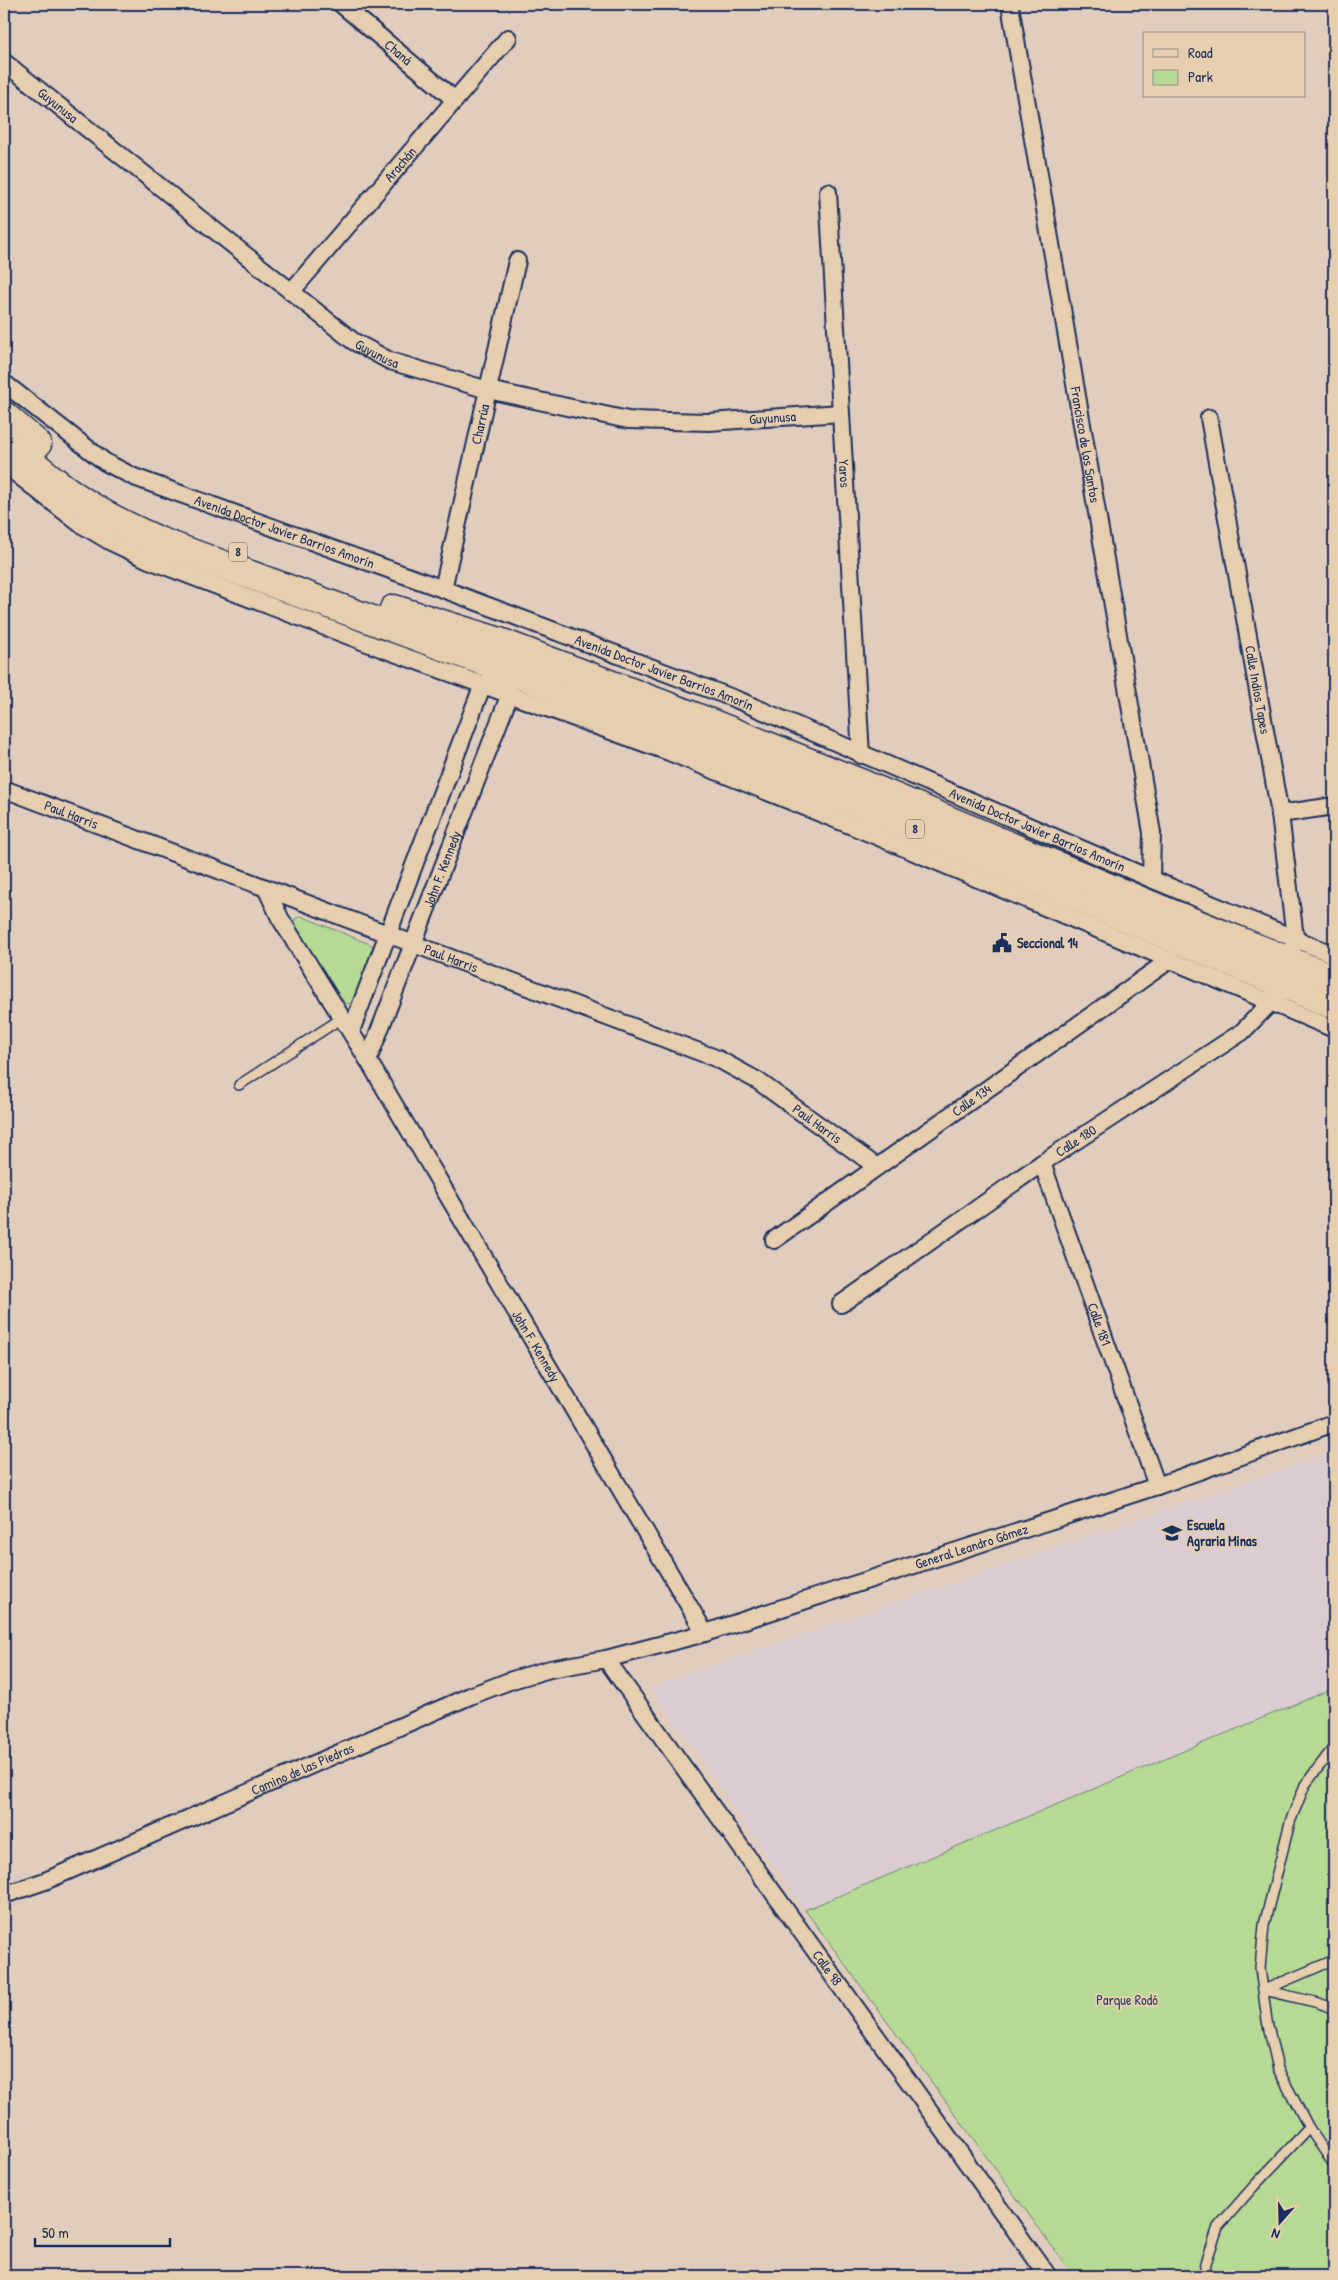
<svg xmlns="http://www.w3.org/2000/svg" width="1338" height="2280" viewBox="0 0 1338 2280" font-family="'Patrick Hand',sans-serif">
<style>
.built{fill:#dbccd1}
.green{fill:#b6d993;stroke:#688478}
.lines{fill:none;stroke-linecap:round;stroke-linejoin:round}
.lane-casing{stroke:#1b2f5e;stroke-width:12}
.street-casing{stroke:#1b2f5e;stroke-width:20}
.highway-casing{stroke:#1b2f5e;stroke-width:31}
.lane{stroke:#e6ceaf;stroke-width:9}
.street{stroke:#e6ceaf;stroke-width:16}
.highway{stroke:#e6ceaf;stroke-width:28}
.labels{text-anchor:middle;stroke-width:4;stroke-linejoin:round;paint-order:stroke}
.shield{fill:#e6ceaf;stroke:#585f76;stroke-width:1}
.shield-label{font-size:12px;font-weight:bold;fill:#1b2f5e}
.street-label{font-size:14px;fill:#1b2f5e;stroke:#e6ceaf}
.poi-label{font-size:14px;font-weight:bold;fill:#1b2f5e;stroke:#e6ceaf;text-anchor:start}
.park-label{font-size:14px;fill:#2a4063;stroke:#e6ceaf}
</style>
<rect width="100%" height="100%" fill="#e1cdbe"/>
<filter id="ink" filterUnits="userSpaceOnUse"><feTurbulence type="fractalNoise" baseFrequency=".02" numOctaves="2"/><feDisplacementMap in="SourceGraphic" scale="10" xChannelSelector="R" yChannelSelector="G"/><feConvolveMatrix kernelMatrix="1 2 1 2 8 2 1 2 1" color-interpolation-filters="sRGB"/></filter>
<g filter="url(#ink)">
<polygon class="built" points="1334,1452 1334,1688 805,1910 650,1687"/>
<g class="green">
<polygon points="301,916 372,945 375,952 355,1002 347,1004 339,1000 293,926 295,919"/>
<polygon points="1334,1688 1334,2276 1074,2276 805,1910"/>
</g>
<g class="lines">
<defs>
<g id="lane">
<polyline points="239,1085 342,1018"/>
<polyline points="1334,1747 1305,1785 1290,1822 1264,1925 1260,1968 1267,2021 1278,2069 1309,2128 1334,2165"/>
<polyline points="1264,1990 1334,1960"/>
<polyline points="1264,1990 1319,2003 1334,2009"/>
<polyline points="1204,2276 1206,2263 1218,2227 1254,2186 1309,2128"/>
</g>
<g id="street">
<path id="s1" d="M341,4L455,100"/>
<path id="s2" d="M1011,11L1152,833L1151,879"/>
<path id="s3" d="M4,62L353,341L390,361L488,390L628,420L709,422L841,413"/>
<path id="s4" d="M828,192L861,755"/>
<path id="s5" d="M291,292L508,38"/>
<path id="s6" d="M4,383L105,462L134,477L443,589L738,700L1151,879L1334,955"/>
<path id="s7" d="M1209,418L1280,814L1295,938L1293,948"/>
<polyline points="4,464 79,523 111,542 149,560 375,646 669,752 862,830 1334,1029"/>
<path id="s8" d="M443,589L517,261"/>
<path id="s9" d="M4,789L718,1059L758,1081L877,1167"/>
<polyline points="1280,814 1334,806"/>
<path id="s10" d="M266,888L280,918L368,1060L705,1633"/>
<polyline points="351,1031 483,684 493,681"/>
<path id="s11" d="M368,1060L510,694L505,685"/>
<path id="s12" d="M1042,1163L1157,1486"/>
<path id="s13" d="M774,1240L1171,959"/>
<path id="s14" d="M841,1304L1042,1163L1242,1032L1272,1001L1276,994"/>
<path id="s15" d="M606,1659L1048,2276"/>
<path id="s16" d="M4,1895L45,1881L470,1696L512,1680L550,1669L606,1659L705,1633L1157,1486L1334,1423"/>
</g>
<g id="highway">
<polyline points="4,416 37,444"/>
<path d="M4,439C32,463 60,488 92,507C114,521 137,531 161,542L505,669L855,804L1334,1005"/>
<polyline points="394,609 497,641 688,714 860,783 1162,910 1334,979"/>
</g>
</defs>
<use href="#lane" class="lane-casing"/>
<use href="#street" class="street-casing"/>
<use href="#highway" class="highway-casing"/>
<use href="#lane" class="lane"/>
<use href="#street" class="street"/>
<use href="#highway" class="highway"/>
</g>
</g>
<defs>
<symbol id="civic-bare" viewBox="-9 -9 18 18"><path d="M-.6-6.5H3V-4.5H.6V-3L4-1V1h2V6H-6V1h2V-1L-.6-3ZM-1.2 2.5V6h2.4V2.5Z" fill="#1b2f5e" stroke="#e6ceaf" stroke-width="2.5" paint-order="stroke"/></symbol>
<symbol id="school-bare" viewBox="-9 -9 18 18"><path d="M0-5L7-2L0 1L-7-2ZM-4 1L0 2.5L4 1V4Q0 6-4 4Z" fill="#1b2f5e" stroke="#e6ceaf" stroke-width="2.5" paint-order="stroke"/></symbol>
</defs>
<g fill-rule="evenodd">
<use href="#civic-bare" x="988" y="929" width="28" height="28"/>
<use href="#school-bare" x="1158" y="1519" width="28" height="28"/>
</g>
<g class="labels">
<g class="shield">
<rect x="229" y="542.5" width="18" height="19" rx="4"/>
<rect x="906" y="819.5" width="18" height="19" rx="4"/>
</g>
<g class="shield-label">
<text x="238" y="556">8</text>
<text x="915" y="833">8</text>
</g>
<g class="street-label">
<text dy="5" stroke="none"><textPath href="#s1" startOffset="75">Chaná</textPath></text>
<text dy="5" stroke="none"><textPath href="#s3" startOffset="69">Guyunusa</textPath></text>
<text dy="5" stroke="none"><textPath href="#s5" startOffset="168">Arachán</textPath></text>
<text dy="5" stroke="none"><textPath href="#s3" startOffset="474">Guyunusa</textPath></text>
<text dy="5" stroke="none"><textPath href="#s3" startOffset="879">Guyunusa</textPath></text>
<text dy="5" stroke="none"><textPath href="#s8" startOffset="169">Charrúa</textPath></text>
<text dy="5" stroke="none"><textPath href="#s2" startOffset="440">Francisco de los Santos</textPath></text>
<text dy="5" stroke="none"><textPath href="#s4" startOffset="282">Yaros</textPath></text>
<text dy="5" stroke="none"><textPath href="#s6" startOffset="321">Avenida Doctor Javier Barrios Amorín</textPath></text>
<text dy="5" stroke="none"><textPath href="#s6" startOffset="726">Avenida Doctor Javier Barrios Amorín</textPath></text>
<text dy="5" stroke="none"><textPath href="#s7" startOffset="276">Calle Indios Tapes</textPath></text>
<text dy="5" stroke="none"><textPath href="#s9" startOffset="72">Paul Harris</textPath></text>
<text dy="5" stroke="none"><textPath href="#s6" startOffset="1131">Avenida Doctor Javier Barrios Amorín</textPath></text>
<text dy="5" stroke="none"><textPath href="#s11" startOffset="205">John F. Kennedy</textPath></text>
<text dy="5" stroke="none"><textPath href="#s9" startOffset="478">Paul Harris</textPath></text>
<text dy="5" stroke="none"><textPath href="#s13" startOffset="242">Calle 134</textPath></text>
<text dy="5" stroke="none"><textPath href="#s9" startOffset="882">Paul Harris</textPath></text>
<text dy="5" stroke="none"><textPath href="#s14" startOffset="286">Calle 180</textPath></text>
<text dy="5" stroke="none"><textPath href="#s12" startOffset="171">Calle 181</textPath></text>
<text dy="5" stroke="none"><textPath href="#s10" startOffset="532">John F. Kennedy</textPath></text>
<text dy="5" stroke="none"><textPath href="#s16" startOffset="1031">General Leandro Gómez</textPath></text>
<text dy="5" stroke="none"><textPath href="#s16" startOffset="324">Camino de las Piedras</textPath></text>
<text dy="5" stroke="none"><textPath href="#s15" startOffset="380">Calle 98</textPath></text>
</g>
<g class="poi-label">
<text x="1017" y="948">Seccional 14</text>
<text x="1187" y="1530">Escuela<tspan x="1187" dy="16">Agraria Minas</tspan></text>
</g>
<g class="park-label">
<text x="1127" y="2005">Parque Rodó</text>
</g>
</g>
<rect width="1338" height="2280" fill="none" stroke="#e6ceaf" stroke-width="20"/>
<rect x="10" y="10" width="1318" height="2260" fill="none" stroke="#1b2f5e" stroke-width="2" filter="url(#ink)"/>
<rect x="1143" y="32" width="162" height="65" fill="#e6ceaf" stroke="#958e8f"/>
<rect x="1153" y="49" width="25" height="8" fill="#e6ceaf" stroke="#958e8f"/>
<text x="1188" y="58" font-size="15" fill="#1b2f5e">Road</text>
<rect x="1153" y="70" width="25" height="15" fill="#b6d993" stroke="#958e8f"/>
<text x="1188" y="82" font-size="15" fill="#1b2f5e">Park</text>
<g transform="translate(1280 2222) rotate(200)" stroke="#e6ceaf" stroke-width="4" paint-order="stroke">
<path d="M0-4L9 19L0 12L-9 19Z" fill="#1b2f5e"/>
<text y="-8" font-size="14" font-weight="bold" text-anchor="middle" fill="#1b2f5e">N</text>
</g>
<path d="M35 2238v8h135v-8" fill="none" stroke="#1b2f5e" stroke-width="2.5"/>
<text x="42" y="2238" font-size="15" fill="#1b2f5e" stroke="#e6ceaf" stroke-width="4" paint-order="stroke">50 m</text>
</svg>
